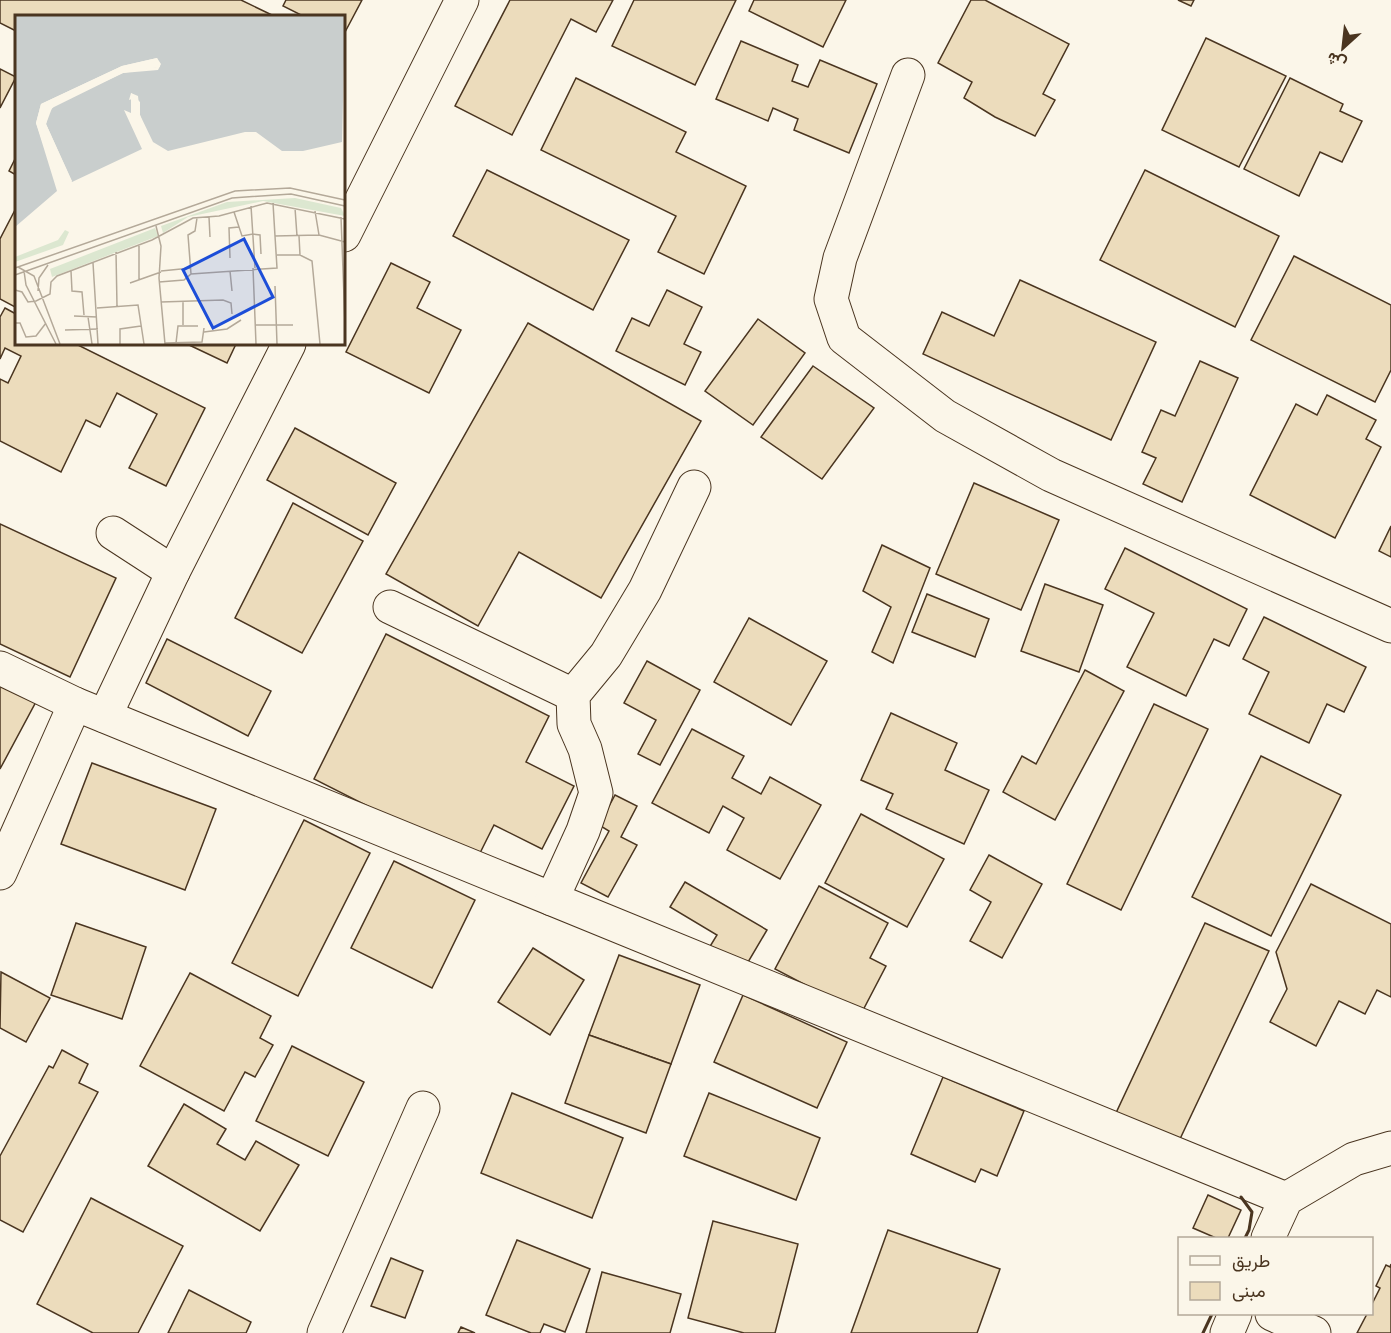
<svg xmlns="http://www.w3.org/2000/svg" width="1391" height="1333" viewBox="0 0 1391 1333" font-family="'DM Sans',Vazirmatn,sans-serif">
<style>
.building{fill:#ecdcbc;stroke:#4a3520;stroke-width:1.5}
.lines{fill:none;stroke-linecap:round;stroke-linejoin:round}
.minor-casing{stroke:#4a3520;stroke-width:35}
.minor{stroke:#fbf6e9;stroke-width:33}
.wall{stroke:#4a3520;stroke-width:3}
.inset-road{fill:none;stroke:#b4a999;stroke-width:1.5}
.view{fill:#1d4ed8;fill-opacity:0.15;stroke:#1d4ed8;stroke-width:3}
.inset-edge{fill:none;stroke:#4a3520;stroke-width:3}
</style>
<rect width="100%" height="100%" fill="#fbf6e9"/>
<g class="building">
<polygon points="0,0 241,0 274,16 16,16 16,31 0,23"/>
<polygon points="286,0 362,0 344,34 344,16 303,16 283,6"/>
<polygon points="510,0 613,0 596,32 571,19 512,135 455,106"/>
<polygon points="634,0 736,0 695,85 612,46"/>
<polygon points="754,0 846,0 823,47 749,11"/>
<polygon points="971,0 985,0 1069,44 1043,94 1055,100 1035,136 995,117 964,98 972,82 938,63"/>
<polygon points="1178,0 1194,0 1191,6"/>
<polygon points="1206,38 1286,76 1239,167 1162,130"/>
<polygon points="741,41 798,65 792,81 808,87 820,60 877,84 849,153 794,130 798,119 773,108 768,121 716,99"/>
<polygon points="0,69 16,77 0,108"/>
<polygon points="576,78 686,132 676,152 746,186 704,274 658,252 676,216 541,150"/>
<polygon points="1290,78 1343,104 1340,111 1362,121 1342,162 1320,152 1299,196 1244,169"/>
<polygon points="16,157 16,175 9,171"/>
<polygon points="487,170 629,240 593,310 453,236"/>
<polygon points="1145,170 1279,236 1235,327 1100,260"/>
<polygon points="16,208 16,303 15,307 0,299 0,239"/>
<polygon points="1294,256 1391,305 1391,370 1375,402 1251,340"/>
<polygon points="391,263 430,282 417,308 461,330 429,393 346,352"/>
<polygon points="1020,280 1156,342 1111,440 923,354 942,312 994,336"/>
<polygon points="667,290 702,307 684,344 701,352 685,385 616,351 632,318 649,326"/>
<polygon points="5,308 16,314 16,344 76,344 205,408 166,486 129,468 157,414 117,393 100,427 86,420 61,472 0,441 0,379 8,383 21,356 5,348 0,359 0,317"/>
<polygon points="758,319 805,353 753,425 705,391"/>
<polygon points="528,323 701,421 601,598 519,552 478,626 386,574"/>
<polygon points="187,344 236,344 227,363"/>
<polygon points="1200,361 1238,378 1182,502 1143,484 1156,458 1142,452 1161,410 1175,416"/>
<polygon points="813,366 874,408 822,479 761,437"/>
<polygon points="1327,395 1376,420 1366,439 1381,447 1335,538 1250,495 1296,404 1317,415"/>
<polygon points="295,428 396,483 368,535 267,480"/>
<polygon points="974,483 1059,520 1021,610 936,574"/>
<polygon points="293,503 363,541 302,653 235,618"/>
<polygon points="0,524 116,578 70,677 0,644"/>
<polygon points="1391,526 1391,557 1379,551"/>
<polygon points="882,545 930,568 893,663 872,652 891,607 863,591"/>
<polygon points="1125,548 1247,609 1229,646 1214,639 1186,696 1127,667 1154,613 1105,589"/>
<polygon points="1045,584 1103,605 1079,672 1021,651"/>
<polygon points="927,594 989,619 975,657 912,632"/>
<polygon points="1264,617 1366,667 1344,712 1327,704 1309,743 1249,714 1269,672 1243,659"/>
<polygon points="749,618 827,661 791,725 714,682"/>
<polygon points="386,634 549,716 526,762 574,786 542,849 494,825 476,861 314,779"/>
<polygon points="167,639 271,691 248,736 146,683"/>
<polygon points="647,661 700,690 660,765 638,754 656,720 624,703"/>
<polygon points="1085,670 1124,691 1055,820 1003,792 1022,756 1036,764"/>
<polygon points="0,677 38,698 0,769"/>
<polygon points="1154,704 1208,729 1121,910 1067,884"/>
<polygon points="891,713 957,743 945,770 989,790 964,844 886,809 893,794 861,780"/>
<polygon points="692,729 744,756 732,778 761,794 770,777 821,805 780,879 727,850 744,818 723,806 709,833 652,803"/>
<polygon points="1261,756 1341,795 1271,936 1192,897"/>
<polygon points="92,763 216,809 185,890 61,844"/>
<polygon points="615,795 637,806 621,837 637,845 608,897 581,883 609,831 599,825"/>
<polygon points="861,814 944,859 907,927 825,883"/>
<polygon points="304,820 370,853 298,996 232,963"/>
<polygon points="989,855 1042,884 1002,958 970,941 991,902 970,890"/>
<polygon points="394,861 475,900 432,988 351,948"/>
<polygon points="685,882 767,930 744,969 709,948 717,935 670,907"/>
<polygon points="1311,884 1391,924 1391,997 1377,990 1365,1014 1339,1001 1316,1046 1270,1022 1287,989 1276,952"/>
<polygon points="819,886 888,923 870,958 886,966 861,1014 775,969"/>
<polygon points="76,923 146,947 122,1019 51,995"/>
<polygon points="1205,923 1269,951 1179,1141 1116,1113"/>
<polygon points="533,948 584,980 550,1035 498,1002"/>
<polygon points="619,955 700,985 671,1064 589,1035"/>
<polygon points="1,972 50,998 26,1042 0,1028"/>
<polygon points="190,973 271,1016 260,1038 273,1045 255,1077 245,1072 224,1111 140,1066"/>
<polygon points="743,995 847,1042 817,1108 714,1062"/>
<polygon points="589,1035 671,1064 646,1133 565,1103"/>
<polygon points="292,1046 364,1082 328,1156 256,1121"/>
<polygon points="62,1050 88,1064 79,1083 98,1092 23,1232 0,1220 0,1156 49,1066 53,1068"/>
<polygon points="943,1077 1024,1111 997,1176 981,1169 975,1182 911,1154"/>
<polygon points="512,1093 623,1138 592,1218 481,1173"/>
<polygon points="709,1093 820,1138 796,1200 684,1156"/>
<polygon points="184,1104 226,1129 217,1144 245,1160 256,1141 299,1165 260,1231 148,1166"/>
<polygon points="1208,1195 1241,1210 1228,1238 1216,1238 1193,1228"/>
<polygon points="91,1198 183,1246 138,1333 93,1333 37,1304"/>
<polygon points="713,1221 798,1244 775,1333 744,1333 688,1318"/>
<polygon points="888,1230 1000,1269 977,1333 851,1333"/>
<polygon points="517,1240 590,1269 565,1332 544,1324 540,1333 531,1333 486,1315"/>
<polygon points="391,1258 423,1271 405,1318 371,1306"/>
<polygon points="1391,1264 1391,1333 1357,1333 1367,1314 1372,1314 1372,1304 1380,1288 1376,1286 1386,1265 1390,1267"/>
<polygon points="602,1272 681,1294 670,1333 586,1333"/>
<polygon points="189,1290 251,1322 246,1333 168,1333"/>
<polygon points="461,1327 475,1333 458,1333"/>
</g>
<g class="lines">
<defs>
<g id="minor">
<polyline points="908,75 840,258 831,299 844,338 945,416 1051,475 1391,626"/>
<polyline points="344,235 462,0"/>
<polyline points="113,533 173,572"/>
<polyline points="390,607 573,695"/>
<polyline points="0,668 75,704 1286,1199"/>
<polyline points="105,716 173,572 289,344"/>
<polyline points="0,873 75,704"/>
<polyline points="552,899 583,831 596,793 585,749 574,724 573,695 606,655 645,590 694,487"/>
<polyline points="1268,1238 1286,1199 1354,1159 1391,1148"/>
<polyline points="1272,1314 1314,1333"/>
<polyline points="324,1333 423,1108"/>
<polyline points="1227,1333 1235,1314"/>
</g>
</defs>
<use href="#minor" class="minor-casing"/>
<use href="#minor" class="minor"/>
<g class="wall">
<polyline points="1241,1197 1252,1212 1249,1230 1245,1238"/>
<polyline points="1203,1333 1212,1314"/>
</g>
</g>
<g transform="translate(15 15)">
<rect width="330" height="330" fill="#fbf6e9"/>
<path d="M280,183L326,193L330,201L248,186L173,202L148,218L146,211L212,187ZM140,213L143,221L37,262L35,254ZM50,215L54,217L48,230L0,247V242L43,225Z" fill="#dce7d0"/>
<path d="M0,1H330L327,127L288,136H267L241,117H230L153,136L138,127L125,100L123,81L116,78V98L109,95L127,134L57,167L31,109L34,97L41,89L108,58L145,52L142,43L107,51L26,89L21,108L42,176L0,212Z" fill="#c9cecd"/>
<path d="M142,43L146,49L143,55L108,58L37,93L31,109L57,166L54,168L28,110L35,91L107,56L142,52V47L108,54L28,91L24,107L43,172L21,108L26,89L107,51ZM116,78L125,87V100L135,129L122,101L120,83L114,85Z" fill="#fbf6e9"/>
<path class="inset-road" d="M258,188L260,221L304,220L330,227M236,191L240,253M280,193L282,221M300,196L304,220M219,197L227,221L238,219M194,202L195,222M326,202L330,309M141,211L146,231L144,263L150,329M238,219L245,220L246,239M284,221L285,240M124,231V265M101,237L102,291M262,240H285L297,246L305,329M215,243L214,213L224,212M78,248L83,329M3,252L19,261L45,329M0,253L220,176L275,173L330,185M238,253L241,329M9,256L11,270L41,329M56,256L57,276L67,277L69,300M146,256L176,253M215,256L217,276M176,259L173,220L180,216L182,203M0,260L217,183L276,179L330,191M144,267L169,265L176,259L262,253L260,221M115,268L146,257M260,271L262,329M0,275L7,277L13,287L21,286L35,279L36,267L42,261L137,225L178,203L204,201L252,188L330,204M23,276L24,263L33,250M146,287L208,285L216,288L217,299M82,293L123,290L129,329M59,301L82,302M73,302L77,329M0,308H5L11,322L21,321L31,308M168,310V287M241,310H278M50,315L83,314M189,317L212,314L226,305M150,328L187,327L189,313M161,328L163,311H183M105,329V314L126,311"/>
<path class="view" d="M229,224L258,282L198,313L168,255Z"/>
<rect width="330" height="330" class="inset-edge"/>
</g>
<rect x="1178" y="1237" width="195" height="78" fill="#fbf6e9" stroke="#b4a999" stroke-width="1.5"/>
<rect x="1190" y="1256" width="30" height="9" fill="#fbf6e9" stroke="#b4a999" stroke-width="1.5"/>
<text x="1232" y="1267" font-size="18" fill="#4a3520">طريق</text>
<rect x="1190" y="1282" width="30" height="18" fill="#ecdcbc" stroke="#b4a999" stroke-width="1.5"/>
<text x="1232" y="1297" font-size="18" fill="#4a3520">مبنى</text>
<g transform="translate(1343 48) rotate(207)" stroke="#fbf6e9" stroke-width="4.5" paint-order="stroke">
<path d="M0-4.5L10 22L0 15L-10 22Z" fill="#4a3520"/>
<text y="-9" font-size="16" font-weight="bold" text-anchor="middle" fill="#4a3520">ش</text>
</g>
</svg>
